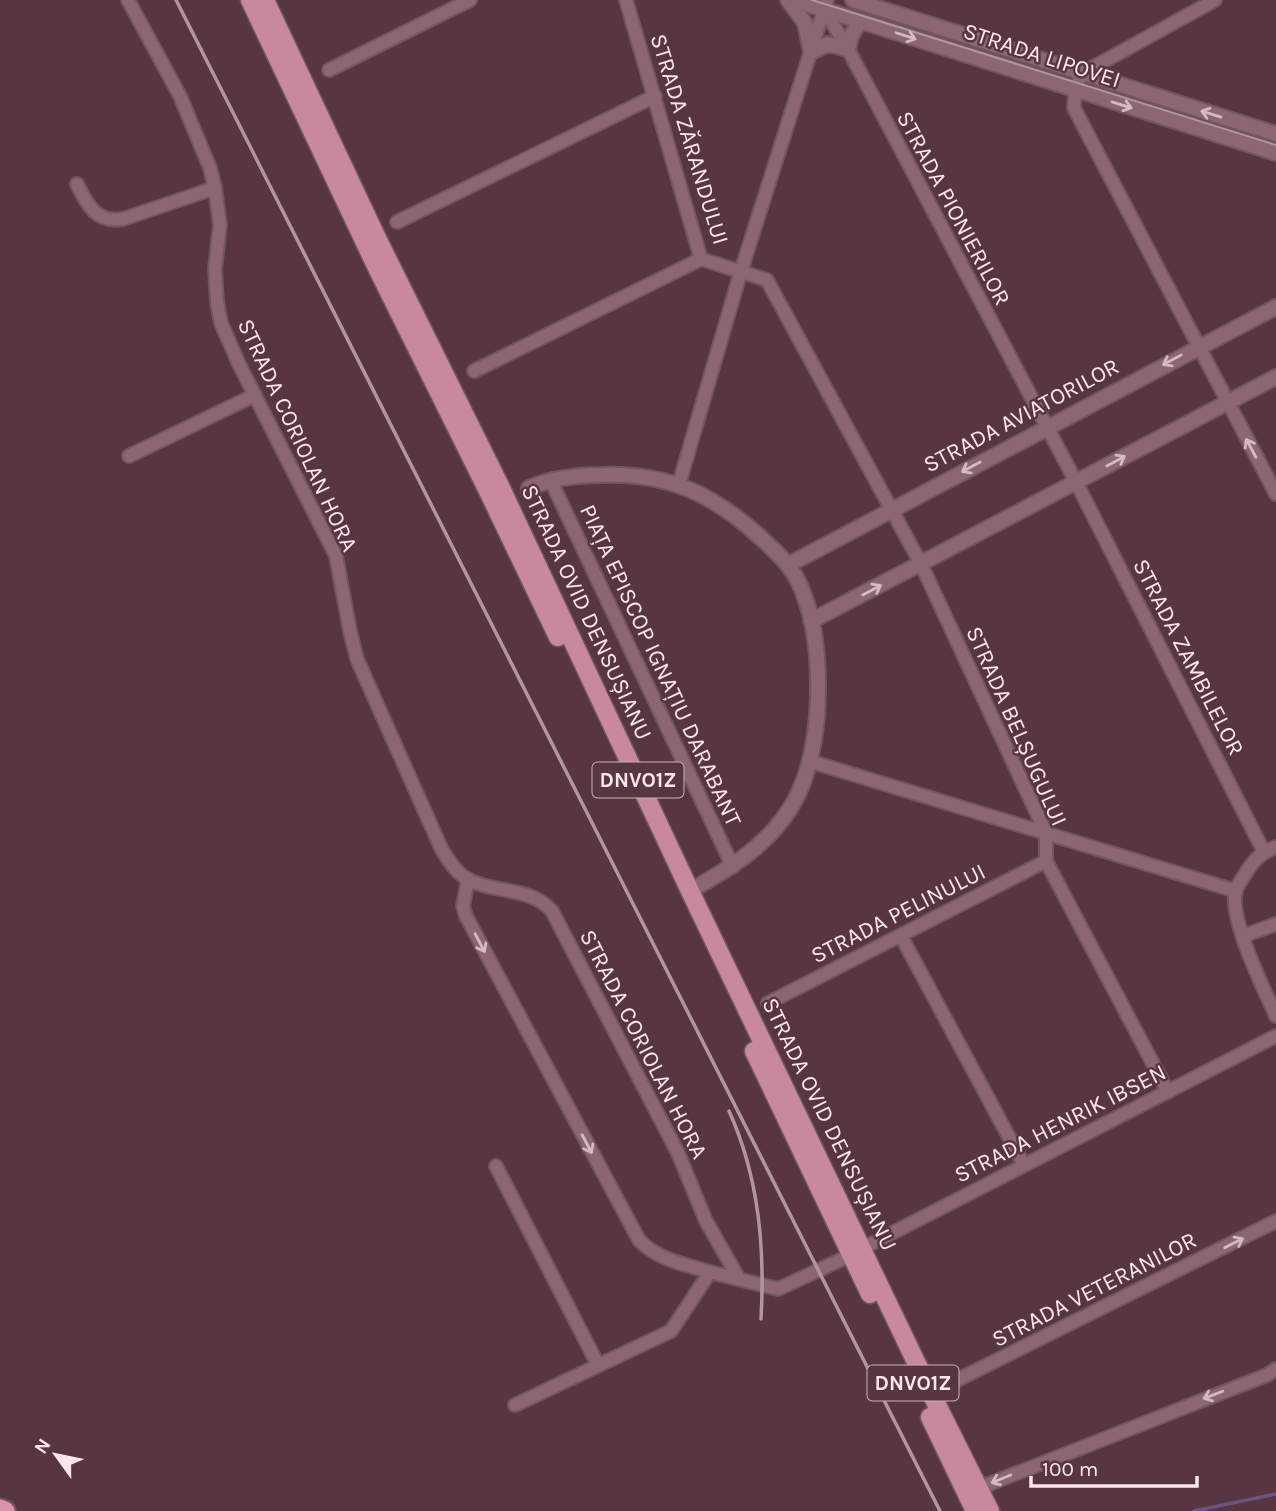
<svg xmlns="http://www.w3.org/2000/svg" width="1276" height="1511" viewBox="0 0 1276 1511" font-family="Karla,sans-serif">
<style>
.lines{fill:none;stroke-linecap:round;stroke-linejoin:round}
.stream{stroke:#6b5580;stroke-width:3.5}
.minor-casing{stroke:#71555f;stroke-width:16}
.tertiary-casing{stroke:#71555f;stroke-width:18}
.primary-casing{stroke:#71555f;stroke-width:21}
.trunk-casing{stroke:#71555f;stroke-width:23}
.minor{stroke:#8c6773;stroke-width:12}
.tertiary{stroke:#8c6773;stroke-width:14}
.primary{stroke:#c8899e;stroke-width:18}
.trunk{stroke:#dc94ac;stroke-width:19}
.tram{stroke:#b1969e;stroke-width:2}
.rail{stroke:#b1969e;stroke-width:3.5}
.oneway{stroke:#d5bac2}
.labels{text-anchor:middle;stroke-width:5;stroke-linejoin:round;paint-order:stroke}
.shield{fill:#573642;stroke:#cab1b9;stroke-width:2}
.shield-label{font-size:21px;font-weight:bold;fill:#fce6ec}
.street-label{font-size:23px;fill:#fce6ec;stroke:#573642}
</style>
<rect width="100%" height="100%" fill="#573642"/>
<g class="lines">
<polyline class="stream" points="1194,1511 1276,1494"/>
<defs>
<g id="minor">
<path d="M128,0L180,96L210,168L215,188L220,225L215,269L217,302L221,323L239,364L336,556L350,631L357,659L442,850C449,861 457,874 469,880C496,894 530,886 552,911L678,1153L706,1221L739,1279"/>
<polyline points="626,0 701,259 767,280 921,564 1046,833 1046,861 1168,1092"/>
<polyline points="1215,0 1081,74 1075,90 1074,108 1276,494"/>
<polyline points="824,9 848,49 1076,482 1264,852"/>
<polyline points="329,70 470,0"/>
<path d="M77,184C88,206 96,223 123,219L215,188"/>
<polyline points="397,222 655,96"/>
<polyline points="474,371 701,259"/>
<polyline points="129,456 255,395"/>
<polyline points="551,481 733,867"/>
<polyline points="679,484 741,271 827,0"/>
<polyline points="809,761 1236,891"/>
<path d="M1276,847C1262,852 1255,859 1247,871C1244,877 1238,884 1236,890C1228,918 1264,989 1276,1016"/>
<path d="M468,879L463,906L466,916L639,1240C658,1260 684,1264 710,1272"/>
<polyline points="901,936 1024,1165"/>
<polyline points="1243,936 1276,924"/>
<polyline points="768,1003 1046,861"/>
<polyline points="496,1166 598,1365"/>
<polyline points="863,1248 1276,1036"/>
<polyline points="931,1393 1276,1221"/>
<polyline points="515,1405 671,1331 710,1272 778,1289 851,1255"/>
<polyline points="979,1488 1267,1375 1276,1369"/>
</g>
<g id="tertiary">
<polyline points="788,0 805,23 811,52 828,44 848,49 851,36 860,21"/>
<polyline points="794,0 1276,153"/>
<polyline points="853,0 1276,134"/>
<path d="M529,488C552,478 577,475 602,475C667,473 712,493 760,537C774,550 789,563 798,581C818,622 820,671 817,716C814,750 806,788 785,816C761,850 726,870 690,891"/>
<polyline points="788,565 1276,307"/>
<polyline points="811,621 1276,377"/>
</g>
<g id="primary">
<polyline points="250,0 377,268 488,491 558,637"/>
<polyline points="265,0 376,236 500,486 690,891 929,1389 990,1511"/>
<polyline points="754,1051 870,1294"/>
<polyline points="930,1417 975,1511"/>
</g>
<polyline id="trunk" points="0,1509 5,1511"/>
</defs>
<use href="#minor" class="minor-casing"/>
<use href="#tertiary" class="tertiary-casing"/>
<use href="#primary" class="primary-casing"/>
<use href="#trunk" class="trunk-casing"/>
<use href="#minor" class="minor"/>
<use href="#tertiary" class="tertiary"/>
<use href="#primary" class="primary"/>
<use href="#trunk" class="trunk"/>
<polyline class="tram" points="812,0 1276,145"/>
<g class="rail">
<polyline points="176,0 940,1511"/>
<path d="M729,1111C759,1177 765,1248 761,1319"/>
</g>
</g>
<defs><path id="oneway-shaft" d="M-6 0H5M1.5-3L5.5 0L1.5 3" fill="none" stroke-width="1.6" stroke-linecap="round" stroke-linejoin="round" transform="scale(1.75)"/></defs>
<g class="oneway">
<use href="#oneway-shaft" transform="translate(906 36) rotate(18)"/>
<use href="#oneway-shaft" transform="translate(1122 105) rotate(17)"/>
<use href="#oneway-shaft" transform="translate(1211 114) rotate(-163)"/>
<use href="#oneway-shaft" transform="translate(1172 360) rotate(152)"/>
<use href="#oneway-shaft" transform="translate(1251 448) rotate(-118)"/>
<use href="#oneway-shaft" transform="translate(1116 461) rotate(-28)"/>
<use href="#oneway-shaft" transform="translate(971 467) rotate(152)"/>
<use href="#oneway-shaft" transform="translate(872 590) rotate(-28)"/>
<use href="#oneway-shaft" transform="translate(480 943) rotate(62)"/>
<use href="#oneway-shaft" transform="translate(587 1144) rotate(62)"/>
<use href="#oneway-shaft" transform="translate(1234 1243) rotate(-27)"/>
<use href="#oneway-shaft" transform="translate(1213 1395) rotate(159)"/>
<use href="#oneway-shaft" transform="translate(1001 1479) rotate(158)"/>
</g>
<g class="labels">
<g class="shield">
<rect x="592.5" y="762.5" width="91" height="35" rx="5"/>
<rect x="867.5" y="1365.5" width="91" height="35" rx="5"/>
</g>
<g class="shield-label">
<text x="638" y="787">DNVO1Z</text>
<text x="913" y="1390">DNVO1Z</text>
</g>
<g class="street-label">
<text transform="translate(1042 55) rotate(18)" y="8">STRADA LIPOVEI</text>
<text transform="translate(690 139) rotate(73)" y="8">STRADA ZĂRANDULUI</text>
<text transform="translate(954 208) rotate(62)" y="8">STRADA PIONIERILOR</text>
<text transform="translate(1021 415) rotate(-28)" y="8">STRADA AVIATORILOR</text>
<text transform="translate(298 435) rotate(65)" y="8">STRADA CORIOLAN HORA</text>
<text transform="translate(587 612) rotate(65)" y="8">STRADA OVID DENSUȘIANU</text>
<text transform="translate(1189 657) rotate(63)" y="8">STRADA ZAMBILELOR</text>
<text transform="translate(661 665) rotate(65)" y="8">PIAȚA EPISCOP IGNAȚIU DARABANT</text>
<text transform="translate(1017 726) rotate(66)" y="8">STRADA BELȘUGULUI</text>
<text transform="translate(898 913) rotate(-27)" y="8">STRADA PELINULUI</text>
<text transform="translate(644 1044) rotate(63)" y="8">STRADA CORIOLAN HORA</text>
<text transform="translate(1060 1123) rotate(-27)" y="8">STRADA HENRIK IBSEN</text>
<text transform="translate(830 1124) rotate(64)" y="8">STRADA OVID DENSUȘIANU</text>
<text transform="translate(1094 1289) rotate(-27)" y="8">STRADA VETERANILOR</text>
</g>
</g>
<g transform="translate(56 1455) rotate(303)" stroke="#573642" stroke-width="5" paint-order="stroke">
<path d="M0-5L12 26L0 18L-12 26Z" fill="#fce6ec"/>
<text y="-10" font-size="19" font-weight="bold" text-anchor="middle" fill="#fce6ec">N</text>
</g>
<path d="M1031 1476v10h166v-10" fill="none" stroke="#fce6ec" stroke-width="3.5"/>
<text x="1042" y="1476" font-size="21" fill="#fce6ec" stroke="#573642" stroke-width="5" paint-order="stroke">100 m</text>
</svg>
